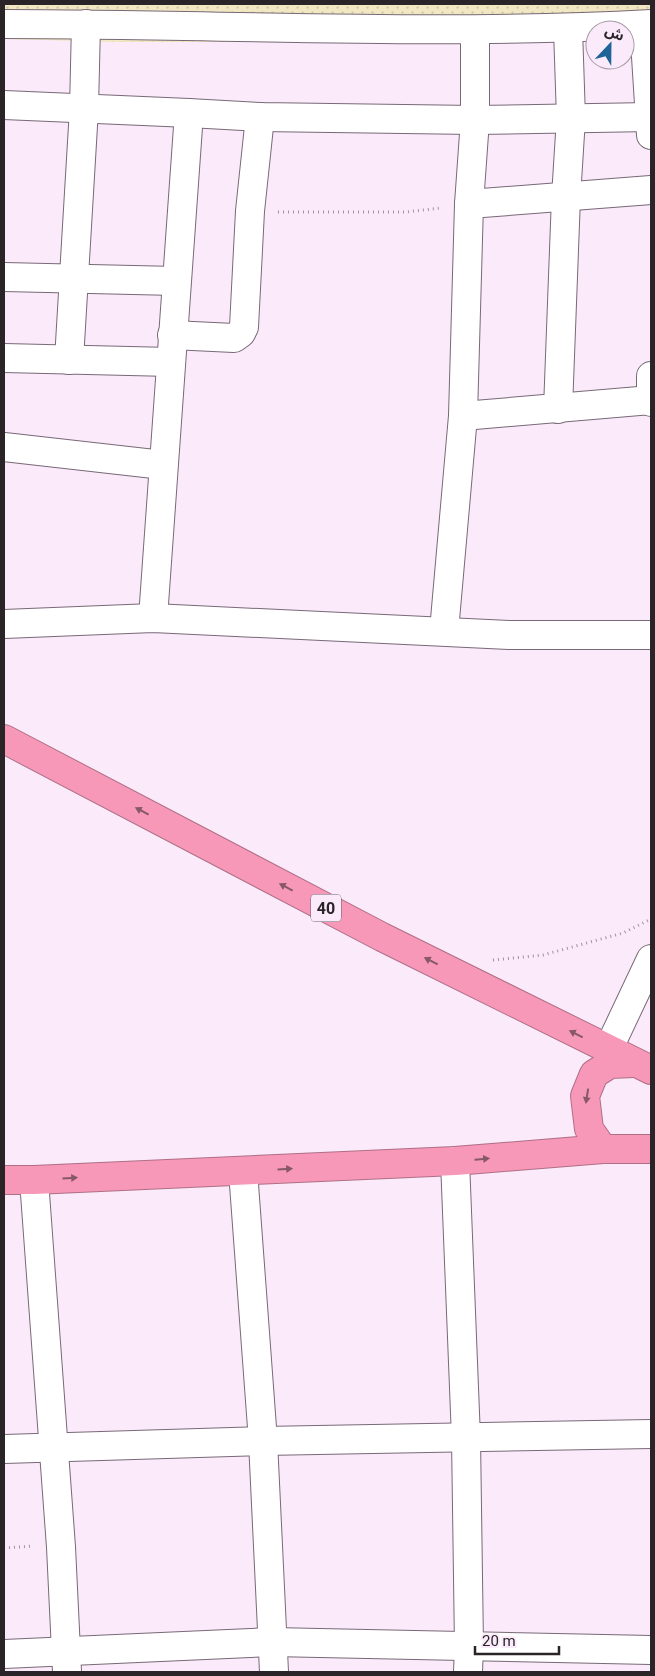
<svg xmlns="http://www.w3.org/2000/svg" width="655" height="1676" viewBox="0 0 655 1676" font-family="Roboto,'Noto Sans Arabic',sans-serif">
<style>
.sand{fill:url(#sand-dots)}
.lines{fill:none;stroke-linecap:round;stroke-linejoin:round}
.street-casing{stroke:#786977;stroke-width:30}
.highway-casing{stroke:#af6f86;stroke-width:30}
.path{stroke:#a0939f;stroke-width:3;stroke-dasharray:1 4;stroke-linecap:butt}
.street{stroke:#fff;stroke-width:28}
.highway{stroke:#f798b8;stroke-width:28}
.oneway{fill:#865869}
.labels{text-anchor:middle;stroke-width:4;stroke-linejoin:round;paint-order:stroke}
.shield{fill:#fbeafa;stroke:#695f68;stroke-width:1}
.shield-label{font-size:16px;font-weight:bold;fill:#2a2429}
</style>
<defs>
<pattern id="sand-dots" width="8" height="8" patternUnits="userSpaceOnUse" patternTransform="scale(1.25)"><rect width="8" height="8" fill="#f1e7c2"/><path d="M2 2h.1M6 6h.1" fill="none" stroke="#cfc6a7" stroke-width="1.8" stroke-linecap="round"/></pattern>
</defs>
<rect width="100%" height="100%" fill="#fbeafa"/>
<polygon class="sand" points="4,4 651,4 651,39 625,40 625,30 595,30 595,41 553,42 113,42 4,39"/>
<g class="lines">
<defs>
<g id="street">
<path d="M4,24C220,24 435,36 651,24"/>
<polyline points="644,25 651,135"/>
<polyline points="4,105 189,113 260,117 475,120 650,117"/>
<polyline points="469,204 651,190"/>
<polyline points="4,277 176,281"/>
<polyline points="172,335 234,338 241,333 244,327 250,211 260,117"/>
<polyline points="4,358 171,362"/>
<polyline points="69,360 84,109 86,24"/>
<polyline points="651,376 651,402"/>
<polyline points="558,409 566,197 571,118 568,29"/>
<polyline points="463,416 651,400"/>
<polyline points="4,447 163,465"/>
<polyline points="153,618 189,113"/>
<polyline points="4,624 153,618 509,635 651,635"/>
<polyline points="444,631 463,416 469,204 475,120 475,30"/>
<polyline points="608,1050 651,959"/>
<polyline points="455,1161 466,1438 469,1646 468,1672"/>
<polyline points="243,1171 263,1441 274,1672"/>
<polyline points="34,1180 61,1547 67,1672"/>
<polyline points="4,1449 263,1441 651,1434"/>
<polyline points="4,1654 272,1642 651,1650"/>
</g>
<g id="highway">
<polyline points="4,739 382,937 651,1070"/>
<polyline points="603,1149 589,1129 585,1096 594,1074 610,1064 634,1063"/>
<polyline points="4,1180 34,1180 455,1161 603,1149 651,1149"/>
</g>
</defs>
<use href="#street" class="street-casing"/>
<use href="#highway" class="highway-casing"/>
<g class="path">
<polyline points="278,212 406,212 441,208"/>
<polyline points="493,960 543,955 623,933 651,919"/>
<polyline points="4,1548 33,1546"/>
</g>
<use href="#street" class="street"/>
<use href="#highway" class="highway"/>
</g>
<defs><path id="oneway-solid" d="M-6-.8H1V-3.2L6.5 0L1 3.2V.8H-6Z" transform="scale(1.25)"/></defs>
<g class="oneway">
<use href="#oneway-solid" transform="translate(142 811) rotate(-152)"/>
<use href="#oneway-solid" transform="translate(286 887) rotate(-152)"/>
<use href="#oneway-solid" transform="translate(431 961) rotate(-153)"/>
<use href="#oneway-solid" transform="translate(576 1034) rotate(-153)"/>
<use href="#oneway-solid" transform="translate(587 1096) rotate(99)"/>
<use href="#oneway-solid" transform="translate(482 1159) rotate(-5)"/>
<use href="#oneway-solid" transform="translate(285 1169) rotate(-3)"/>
<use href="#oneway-solid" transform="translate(70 1178) rotate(-3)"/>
</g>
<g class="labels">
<rect class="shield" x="311" y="894.5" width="30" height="27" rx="4"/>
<g class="shield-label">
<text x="326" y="914">40</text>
</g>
</g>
<rect width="655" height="1676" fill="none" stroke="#2a2429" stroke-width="10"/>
<g transform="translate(610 45) rotate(22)"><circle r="24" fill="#fbeafa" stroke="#a79ba6"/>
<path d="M0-4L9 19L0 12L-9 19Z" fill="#1f6398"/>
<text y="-8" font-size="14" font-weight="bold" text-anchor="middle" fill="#2a2429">ش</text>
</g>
<path d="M475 1646v8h84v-8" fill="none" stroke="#2a2429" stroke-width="2.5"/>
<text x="482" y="1646" font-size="15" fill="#2a2429" stroke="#fbeafa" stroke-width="4" paint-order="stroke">20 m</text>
</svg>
